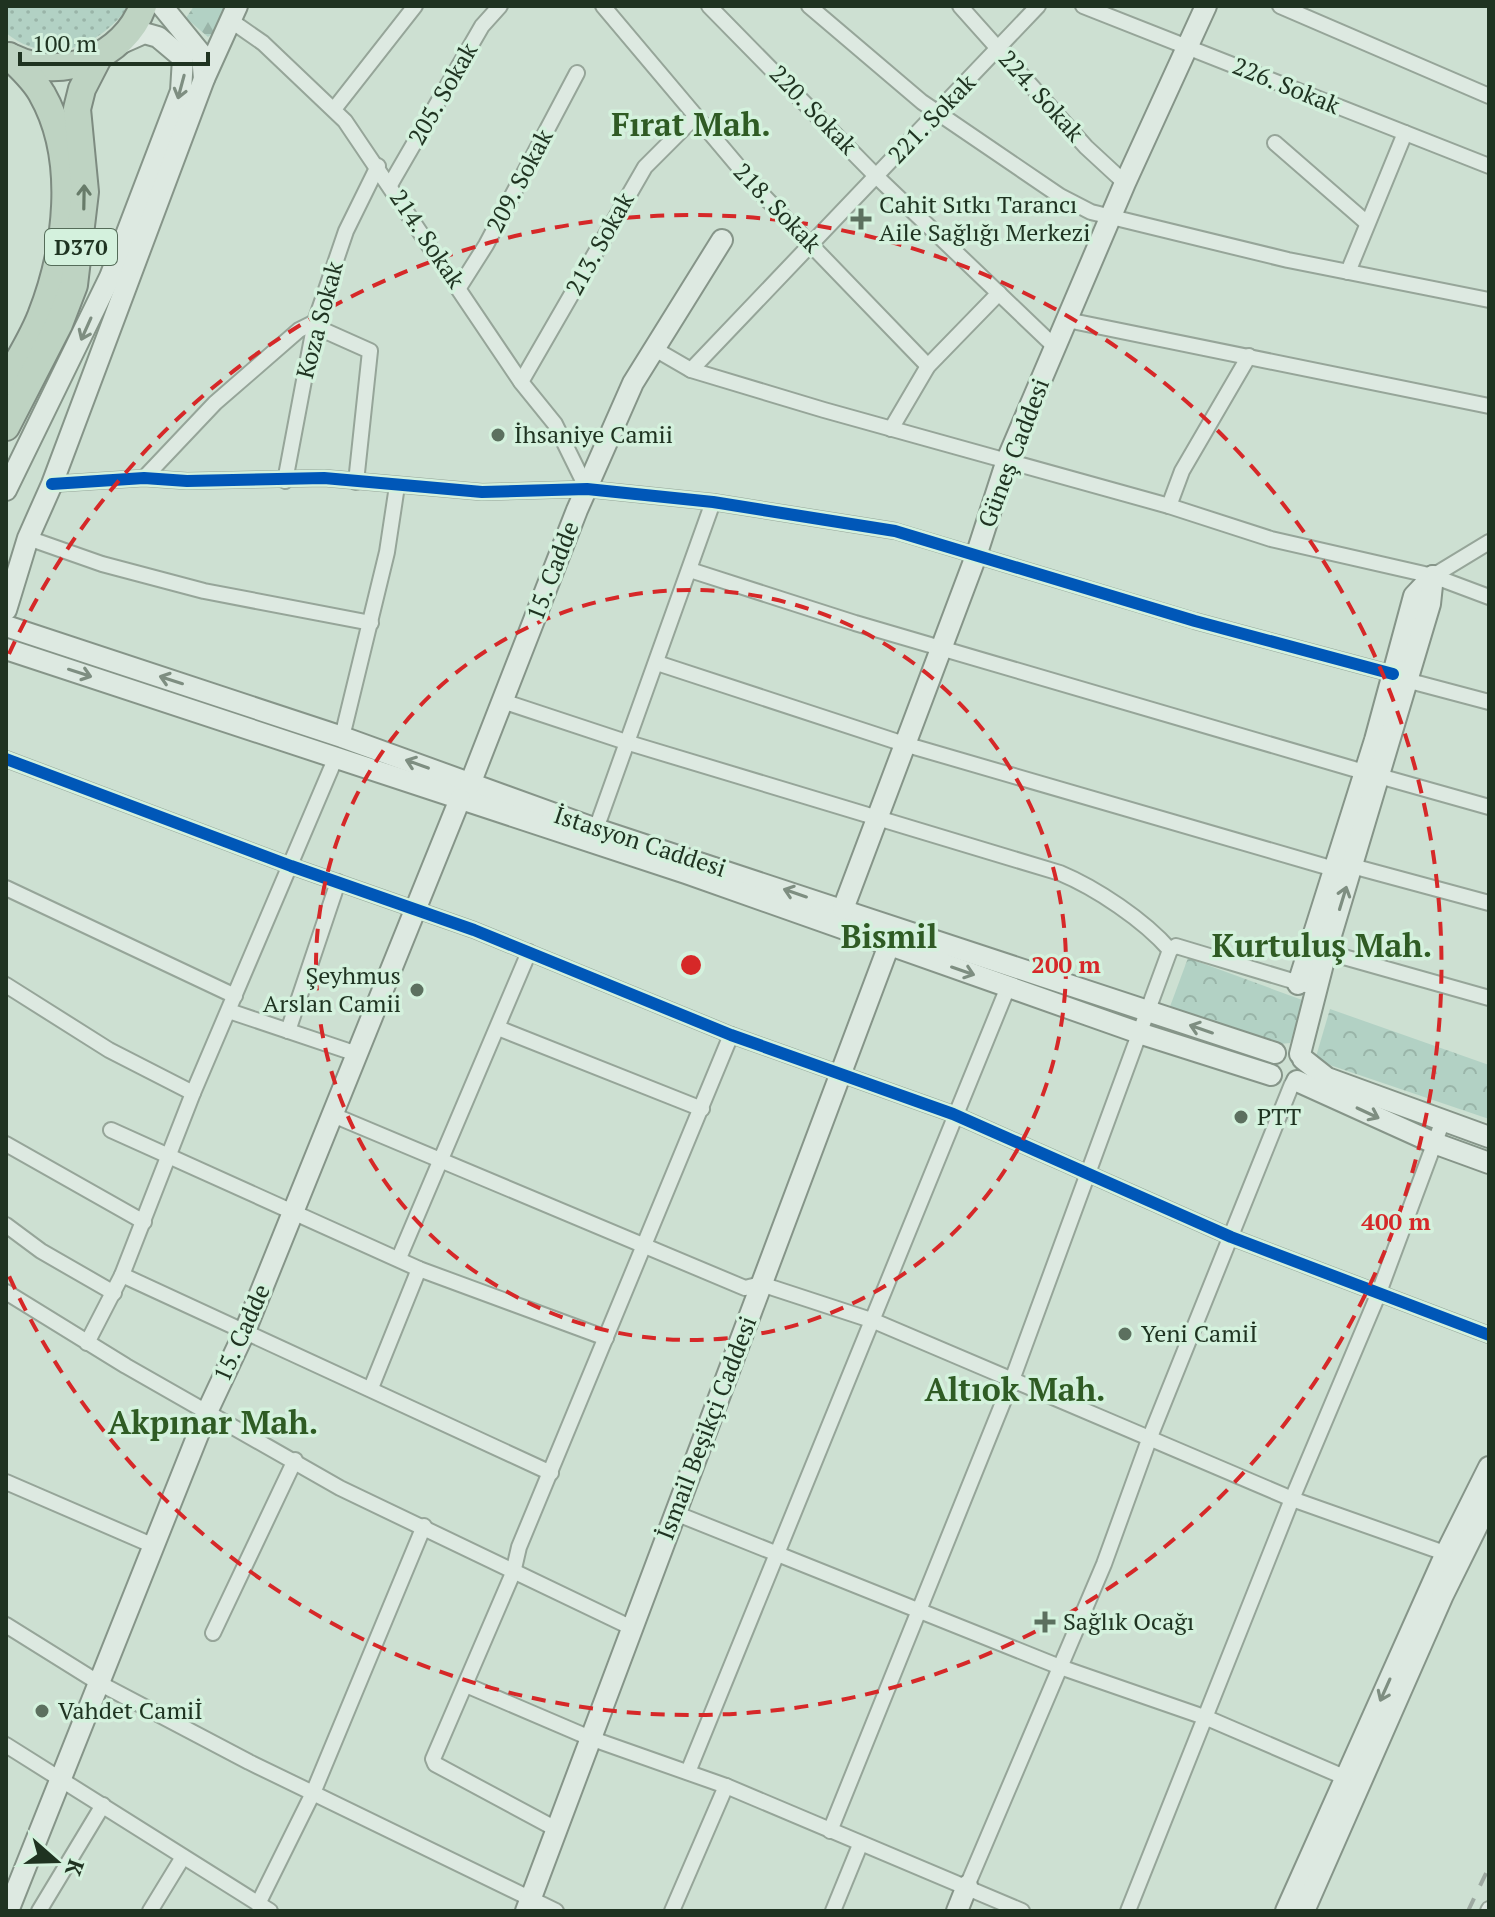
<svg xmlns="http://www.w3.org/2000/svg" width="1495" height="1917" viewBox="0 0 1495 1917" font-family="'PT Serif',serif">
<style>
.grass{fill:url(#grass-dots)}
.forest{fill:url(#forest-firs)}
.park{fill:url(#park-crowns)}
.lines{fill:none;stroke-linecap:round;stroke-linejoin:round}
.street-casing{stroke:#96a599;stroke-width:18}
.secondary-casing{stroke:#869589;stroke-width:24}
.highway-casing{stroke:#7d8b80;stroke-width:30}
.street{stroke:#dde9e1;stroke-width:14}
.secondary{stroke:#dde9e1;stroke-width:20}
.highway{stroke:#bed3c2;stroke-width:26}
.rail{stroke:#9da9a1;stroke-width:4;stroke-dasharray:14 14;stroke-linecap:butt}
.cycleway-casing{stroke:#d4f1dd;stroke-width:17}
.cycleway{stroke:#0057b8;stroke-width:12}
.oneway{stroke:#7e8e81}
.oneway2{stroke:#677b69}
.ring{fill:none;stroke:#d62828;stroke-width:4;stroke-dasharray:14 10}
.poi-dot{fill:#5c705f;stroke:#d4f1dd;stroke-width:3}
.labels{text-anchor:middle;stroke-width:7;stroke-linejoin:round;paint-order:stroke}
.shield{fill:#d4f1dd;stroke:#556c59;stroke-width:2}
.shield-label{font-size:22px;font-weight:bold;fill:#1f3321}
.street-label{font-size:24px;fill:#1f3321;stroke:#d4f1dd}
.poi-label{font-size:24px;fill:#1f3321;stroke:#d4f1dd;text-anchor:start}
.district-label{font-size:32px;font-weight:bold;fill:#2f5b24;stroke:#d4f1dd}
.centre{fill:#d62828;stroke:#d4f1dd;stroke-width:4}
.ring-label{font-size:24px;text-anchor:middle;font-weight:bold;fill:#d62828;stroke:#d4f1dd;stroke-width:7;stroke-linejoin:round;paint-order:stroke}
</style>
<defs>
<pattern id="grass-dots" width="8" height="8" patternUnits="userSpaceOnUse" patternTransform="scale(2)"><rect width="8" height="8" fill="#b2d1c4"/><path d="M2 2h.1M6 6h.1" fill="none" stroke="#99b4a8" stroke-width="1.8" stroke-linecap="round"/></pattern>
<pattern id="forest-firs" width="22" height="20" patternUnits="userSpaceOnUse" patternTransform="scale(2)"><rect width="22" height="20" fill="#b2d1c4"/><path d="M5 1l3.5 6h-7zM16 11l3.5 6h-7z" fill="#99b4a8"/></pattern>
<pattern id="park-crowns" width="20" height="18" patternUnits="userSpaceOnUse" patternTransform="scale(2)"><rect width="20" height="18" fill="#b2d1c4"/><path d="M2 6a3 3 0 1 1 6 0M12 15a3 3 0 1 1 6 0" fill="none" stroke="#99b4a8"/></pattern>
</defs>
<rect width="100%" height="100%" fill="#cde0d2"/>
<path class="grass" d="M6,6H129C100,46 50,68 6,33Z"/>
<polygon class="forest" points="194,6 225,6 214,32 208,37 186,18"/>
<g class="park">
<polygon points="1188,958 1305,1001 1290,1043 1270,1045 1168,1012"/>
<polygon points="1330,1009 1489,1065 1489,1119 1315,1060"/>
</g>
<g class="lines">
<defs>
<g id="street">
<polyline points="603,6 759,191 928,366"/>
<polyline points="709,6 876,176 1055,347"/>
<polyline points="809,6 922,102 1060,196 1091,212 1288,260 1489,300"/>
<polyline points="960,6 1086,147 1125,183"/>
<polyline points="1083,6 1489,166"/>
<polyline points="1280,6 1489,96"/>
<polyline points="230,20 263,43 345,121 521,382 555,424 587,489"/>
<polyline points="335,108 415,6"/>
<polyline points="1275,143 1367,223"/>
<polyline points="390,185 482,26 500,6"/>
<polyline points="1348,272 1405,133"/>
<polyline points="460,286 486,245 577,73"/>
<polyline points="1067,320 1489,406"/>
<polyline points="653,348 691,370 824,410 1169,506 1271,539 1433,576 1489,597"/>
<polyline points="691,370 1038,6"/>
<polyline points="521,382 645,167 694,118"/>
<polyline points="891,429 928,366 999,293"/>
<polyline points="144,478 215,403 299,330 315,322 323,330 370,351 356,482"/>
<polyline points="285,481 315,322 346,231 378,166"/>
<polyline points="52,484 144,478 187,481 324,478 482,492 587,489 713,502 895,531 1195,621 1393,674"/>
<polyline points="1169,506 1182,471 1249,356"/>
<polyline points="28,538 102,564 204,591 371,623"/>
<polyline points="690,570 855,623 1364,772"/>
<polyline points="1433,576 1489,542"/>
<polyline points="657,663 904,744 1334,869"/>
<polyline points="1406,680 1489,702"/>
<path d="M502,701L629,743L1060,873C1096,888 1144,920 1170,950"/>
<polyline points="342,737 387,552 397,486"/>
<polyline points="6,759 291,866 474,930 731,1035 953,1114 1231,1237 1489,1335"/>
<polyline points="1379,776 1489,807"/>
<polyline points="596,829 713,502"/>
<polyline points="1352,866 1489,903"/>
<polyline points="6,888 235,996"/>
<polyline points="1326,952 1489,998"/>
<polyline points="6,985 109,1050 193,1093"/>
<polyline points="229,1011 357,1054"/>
<polyline points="498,1028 702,1109"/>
<polyline points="288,1031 338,882"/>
<polyline points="333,1115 745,1288 761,1284 874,1321 1292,1499 1453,1556"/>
<polyline points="111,1130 419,1269 606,1338"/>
<polyline points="6,1144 144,1222"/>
<polyline points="6,1225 41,1251 114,1293"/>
<polyline points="399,1258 529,952"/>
<polyline points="122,1275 551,1473"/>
<polyline points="6,1292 126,1366 340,1488 630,1627"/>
<polyline points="87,1343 122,1275 193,1093 336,757"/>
<polyline points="371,1388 419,1269"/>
<polyline points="6,1482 154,1546"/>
<polyline points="675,1513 1060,1667 1207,1718 1351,1780"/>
<polyline points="6,1625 99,1683 249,1762 556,1911"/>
<polyline points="213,1633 295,1460"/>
<polyline points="466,1685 590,1738 726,1786 1022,1911"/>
<polyline points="6,1745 270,1911"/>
<polyline points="688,1772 1008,987"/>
<polyline points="556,1829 435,1764 433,1759 513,1573 519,1547 731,1035"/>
<polyline points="830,1831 1012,1380 1170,950 1176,946 1306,985"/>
<polyline points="967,1886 1104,1564 1150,1437 1292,1084"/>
<polyline points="258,1904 313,1793 424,1526"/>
<polyline points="39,1911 103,1805"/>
<polyline points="150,1911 183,1857"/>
<polyline points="672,1911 726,1786"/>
<polyline points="833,1911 860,1845"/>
<polyline points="1128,1911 1292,1499 1378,1295 1442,1123"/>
<polyline points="1488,1911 1489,1909"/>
</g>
<g id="secondary">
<polyline points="162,6 202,55 204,79"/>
<polyline points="6,490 110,277 181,91 183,58 158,37 144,33 117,45"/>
<polyline points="6,610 28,538 52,484 204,79 237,6"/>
<polyline points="6,626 342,737 596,829 1275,1053"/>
<polyline points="6,649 686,873 1142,1034 1271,1075"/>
<polyline points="470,784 577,510 633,383 722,240"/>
<polyline points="843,909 976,556 1007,460 1125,183 1206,6"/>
<polyline points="1298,984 1375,740 1414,596 1433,576"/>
<polyline points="1300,1054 1326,952 1430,604 1433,576"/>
<polyline points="1303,1059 1327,1078 1489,1137"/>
<polyline points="1297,1081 1434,1143 1489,1163"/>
<polyline points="8,1911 207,1412 245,1331 460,799"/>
<polyline points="526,1911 889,945"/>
<polyline points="957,1911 967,1886"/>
<polyline points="1286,1911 1446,1553 1489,1467"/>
<polyline points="1304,1911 1443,1595 1489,1502"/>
</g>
<g id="highway">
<path d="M13,58C62,82 124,57 143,6"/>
<path d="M6,382C18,361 32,339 41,316C67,250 79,159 42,94C34,79 21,68 9,56"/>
<polyline points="6,427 59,324 74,285 85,192 77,109 82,89 99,56"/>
</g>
</defs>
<use href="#street" class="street-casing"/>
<use href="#secondary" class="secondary-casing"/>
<use href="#highway" class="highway-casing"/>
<use href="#street" class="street"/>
<use href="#secondary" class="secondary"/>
<use href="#highway" class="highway"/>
<polyline class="rail" points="1468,1911 1489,1867"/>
<defs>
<g id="cycleway">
<polyline points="52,484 144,478 187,481 324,478 482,492 587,489 713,502 895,531 1195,621 1393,674"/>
<polyline points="6,759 291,866 474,930 731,1035 953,1114 1231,1237 1489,1335"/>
</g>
</defs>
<use href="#cycleway" class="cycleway-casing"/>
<use href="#cycleway" class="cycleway"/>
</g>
<defs><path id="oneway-shaft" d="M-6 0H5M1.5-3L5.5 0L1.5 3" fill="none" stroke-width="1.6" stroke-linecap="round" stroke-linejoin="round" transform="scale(2)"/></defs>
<g class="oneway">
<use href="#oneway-shaft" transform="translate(181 87) rotate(105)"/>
<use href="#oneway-shaft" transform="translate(86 329) rotate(114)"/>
<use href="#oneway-shaft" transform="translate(80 673) rotate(18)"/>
<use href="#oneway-shaft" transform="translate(171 680) rotate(-162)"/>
<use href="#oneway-shaft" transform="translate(417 764) rotate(-160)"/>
<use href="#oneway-shaft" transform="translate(795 893) rotate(-161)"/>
<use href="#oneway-shaft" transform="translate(1343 898) rotate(-73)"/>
<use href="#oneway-shaft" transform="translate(963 971) rotate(19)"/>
<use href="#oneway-shaft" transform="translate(1201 1029) rotate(-161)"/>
<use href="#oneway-shaft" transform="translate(1368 1113) rotate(25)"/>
<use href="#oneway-shaft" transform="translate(1385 1690) rotate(114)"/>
</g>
<use class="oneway2" href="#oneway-shaft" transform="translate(84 197) rotate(-89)"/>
<g class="ring">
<circle cx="691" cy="965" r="375"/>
<path d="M9 654A750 750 0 1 1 9 1276"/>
</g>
<g class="poi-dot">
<path d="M857 207h8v8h8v8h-8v8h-8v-8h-8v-8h8z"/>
<circle cx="498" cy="435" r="8"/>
<circle cx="417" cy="990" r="8"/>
<circle cx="1241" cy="1117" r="8"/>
<circle cx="1125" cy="1334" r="8"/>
<path d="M1041 1610h8v8h8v8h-8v8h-8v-8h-8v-8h8z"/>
<circle cx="42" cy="1711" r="8"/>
</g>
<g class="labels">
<rect class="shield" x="45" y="229" width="72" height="36" rx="6"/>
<g class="shield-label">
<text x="81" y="255">D370</text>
</g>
<g class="street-label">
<text transform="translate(1286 86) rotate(22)" y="8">226. Sokak</text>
<text transform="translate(443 94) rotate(-60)" y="8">205. Sokak</text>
<text transform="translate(1041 96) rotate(48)" y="8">224. Sokak</text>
<text transform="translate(813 110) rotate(46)" y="8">220. Sokak</text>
<text transform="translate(932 119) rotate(-46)" y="8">221. Sokak</text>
<text transform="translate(520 181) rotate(-62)" y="8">209. Sokak</text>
<text transform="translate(777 208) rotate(46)" y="8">218. Sokak</text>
<text transform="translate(427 239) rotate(56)" y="8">214. Sokak</text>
<text transform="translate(600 244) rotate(-61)" y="8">213. Sokak</text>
<text transform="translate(320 320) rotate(-75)" y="8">Koza Sokak</text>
<text transform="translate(1014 453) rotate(-69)" y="8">Güneş Caddesi</text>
<text transform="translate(553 571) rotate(-69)" y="8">15. Cadde</text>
<text transform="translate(640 842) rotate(18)" y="8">İstasyon Caddesi</text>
<text transform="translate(242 1333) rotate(-66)" y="8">15. Cadde</text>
<text transform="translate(707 1428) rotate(-69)" y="8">İsmail Beşikçi Caddesi</text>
</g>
<g class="poi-label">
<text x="879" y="213">Cahit Sıtkı Tarancı<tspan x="879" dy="28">Aile Sağlığı Merkezi</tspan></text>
<text x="514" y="443">İhsaniye Camii</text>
<text x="401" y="984" text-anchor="end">Şeyhmus<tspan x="401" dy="28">Arslan Camii</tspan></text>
<text x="1257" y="1125">PTT</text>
<text x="1141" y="1342">Yeni Camiİ</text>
<text x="1063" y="1630">Sağlık Ocağı</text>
<text x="58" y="1719">Vahdet Camiİ</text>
</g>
<g class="district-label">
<text x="691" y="136">Fırat Mah.</text>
<text x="889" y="948">Bismil</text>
<text x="1322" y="957">Kurtuluş Mah.</text>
<text x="1015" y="1401">Altıok Mah.</text>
<text x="213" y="1434">Akpınar Mah.</text>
</g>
</g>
<circle cx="691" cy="965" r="12" class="centre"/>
<g class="ring-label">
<text x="1066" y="973">200 m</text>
<text x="1396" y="1230">400 m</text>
</g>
<rect width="1495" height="1917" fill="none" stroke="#1f3321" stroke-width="16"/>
<g transform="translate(56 1861) rotate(110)" stroke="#d4f1dd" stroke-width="6" paint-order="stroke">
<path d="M0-6L14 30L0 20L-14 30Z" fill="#1f3321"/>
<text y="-12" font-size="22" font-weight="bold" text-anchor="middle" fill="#1f3321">K</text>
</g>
<path d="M20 52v12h188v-12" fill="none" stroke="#1f3321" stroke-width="4"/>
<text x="32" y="52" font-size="24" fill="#1f3321" stroke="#d4f1dd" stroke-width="6" paint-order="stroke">100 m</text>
</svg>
